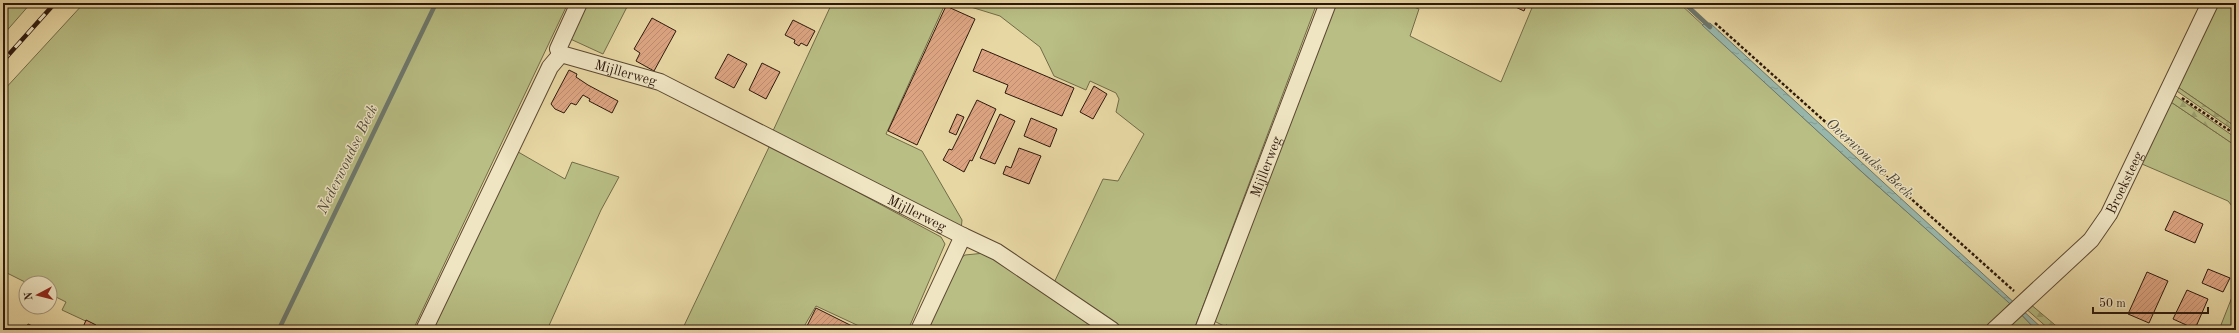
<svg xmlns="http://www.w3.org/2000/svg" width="2239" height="333" viewBox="0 0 2239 333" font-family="'Old Standard TT',serif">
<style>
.grass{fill:#b8be84;stroke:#726b48}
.forest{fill:url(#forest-firs);stroke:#726b48}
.water{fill:url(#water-ripples);stroke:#6d786d}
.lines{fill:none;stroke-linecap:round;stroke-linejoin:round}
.stream{stroke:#6d786d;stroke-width:4.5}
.building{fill:url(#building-hatch);stroke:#2d180d}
.minor-casing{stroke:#5c4832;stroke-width:18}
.path{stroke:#2d180d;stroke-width:2.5;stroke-dasharray:3 2;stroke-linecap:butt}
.minor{stroke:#efe5c3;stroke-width:16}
.rail-casing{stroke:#2d180d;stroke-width:4.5}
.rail{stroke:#efe5c3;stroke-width:3;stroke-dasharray:9;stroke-linecap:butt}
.labels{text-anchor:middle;stroke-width:3;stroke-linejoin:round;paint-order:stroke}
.street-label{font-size:14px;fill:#2d180d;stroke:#efe5c3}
.water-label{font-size:15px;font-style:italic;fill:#4d483d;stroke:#efe5c3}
</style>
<defs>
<pattern id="forest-firs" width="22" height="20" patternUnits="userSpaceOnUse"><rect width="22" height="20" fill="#b8be84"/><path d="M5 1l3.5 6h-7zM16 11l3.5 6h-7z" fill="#9ea371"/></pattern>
<pattern id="water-ripples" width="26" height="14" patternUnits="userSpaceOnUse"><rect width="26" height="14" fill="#98b8ad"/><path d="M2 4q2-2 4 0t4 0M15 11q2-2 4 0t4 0" fill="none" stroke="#839d94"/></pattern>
<pattern id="building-hatch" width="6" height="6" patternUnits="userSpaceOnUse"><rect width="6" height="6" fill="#dca481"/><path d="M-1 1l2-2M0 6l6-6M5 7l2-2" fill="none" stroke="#bd8c6e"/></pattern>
</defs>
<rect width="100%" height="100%" fill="#e7d7a3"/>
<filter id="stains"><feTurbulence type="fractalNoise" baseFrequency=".005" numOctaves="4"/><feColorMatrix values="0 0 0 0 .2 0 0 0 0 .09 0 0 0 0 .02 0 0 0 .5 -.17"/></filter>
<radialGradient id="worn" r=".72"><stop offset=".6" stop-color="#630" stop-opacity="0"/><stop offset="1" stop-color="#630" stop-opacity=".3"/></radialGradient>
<g class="grass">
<polygon points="3,3 31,3 3,35"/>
<polygon points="84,3 568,3 413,330 105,330 62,310 66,302 50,294 50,283 27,283 3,271 3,91"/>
<polygon points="581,3 629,3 603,54 566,37"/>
<polygon points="832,3 1317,3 1194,330 1118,330 1052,287 1103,179 1118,181 1144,134 1116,112 1119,99 1116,93 1090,81 1086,90 1054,76 1040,47 1000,16 961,4 945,4 886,134 922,151 962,220 961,230 772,133"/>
<polygon points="1335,3 1404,3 1419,9 1410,36 1501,82 1534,3 1679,3 1862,172 2010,303 1985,330 1232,330 1210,319"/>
<polygon points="2210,3 2236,3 2236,127 2172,83"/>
<polygon points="2168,100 2236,146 2236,211 2228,201 2135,161"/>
<polygon points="770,145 941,237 945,244 908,330 857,330 859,326 816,306 802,330 682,330"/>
<polygon points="513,149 565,179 572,162 619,177 601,210 547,330 429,330"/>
<polygon points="985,253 1097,330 927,330 961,258 965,255"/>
<polygon points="2236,287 2236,330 2219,330"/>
<polygon points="2017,310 2036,330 2008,330 2006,328"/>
</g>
<g class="forest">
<polygon points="2172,83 2236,127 2236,132 2171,87"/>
<polygon points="2170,92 2236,138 2236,146 2168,100"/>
<polygon points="2029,303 2061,330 2050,330 2024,307"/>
</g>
<polygon class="water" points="1710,23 2044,330 2036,330 2017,310 1862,172 1702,25"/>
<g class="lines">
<g class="stream">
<polyline points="1684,3 1710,27"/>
<polyline points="281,325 436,3"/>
</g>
</g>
<g class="building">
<polygon points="1507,3 1527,3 1524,11"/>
<polygon points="946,6 975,19 917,145 888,131"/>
<polygon points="652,18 676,31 654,71 636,61 640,53 634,49"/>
<polygon points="793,20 815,31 807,46 801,43 799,46 794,43 795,40 785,35"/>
<polygon points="982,49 1074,88 1062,116 1005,93 1008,85 973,71"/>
<polygon points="728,54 747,64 734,88 715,78"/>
<polygon points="762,63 780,72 766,99 749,90"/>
<polygon points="569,70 577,74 576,77 588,85 618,101 612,113 589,101 590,99 583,95 576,105 571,103 564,113 555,109 551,104"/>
<polygon points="1094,86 1107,94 1093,119 1080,112"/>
<polygon points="977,100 996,109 972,161 970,160 964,172 943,160 949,149 952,150"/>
<polygon points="957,114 964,117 956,135 949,132"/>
<polygon points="1000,114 1015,121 995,164 980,158"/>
<polygon points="1031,118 1057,129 1050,147 1024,136"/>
<polygon points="1019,148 1041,156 1029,184 1003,174 1006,166 1011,168"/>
<polygon points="2174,211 2203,224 2195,243 2165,230"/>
<polygon points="2208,269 2230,278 2223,292 2202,283"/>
<polygon points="2147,272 2168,281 2149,323 2128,314"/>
<polygon points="2187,290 2208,299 2195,329 2173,319"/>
<polygon points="816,308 852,326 850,330 805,330"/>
<polygon points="86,320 96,325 93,330 82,330"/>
<polygon points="28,324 41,330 25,330"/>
<polygon points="1226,325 1236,330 1223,330"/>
</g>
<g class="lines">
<defs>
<g id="minor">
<polyline points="561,54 558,49 579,3"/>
<path id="s1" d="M424,330L550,67L561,54L660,82L963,236"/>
<polyline points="919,330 963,236 997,252 1112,330"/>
<path id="s2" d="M1203,330L1328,3"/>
<path id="s3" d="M1994,330L2091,240L2109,214L2210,3"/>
</g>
</defs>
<use href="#minor" class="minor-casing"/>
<g class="path">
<polyline points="1715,23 2014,291"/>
<polyline points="2182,98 2236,135"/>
</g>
<use href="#minor" class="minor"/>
<defs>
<polyline id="rail" points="3,61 55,3"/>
</defs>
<use href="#rail" class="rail-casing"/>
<use href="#rail" class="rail"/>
</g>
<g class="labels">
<g class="street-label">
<text dy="5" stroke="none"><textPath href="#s1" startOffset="376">Mijllerweg</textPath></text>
<text dy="5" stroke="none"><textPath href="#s2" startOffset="175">Mijllerweg</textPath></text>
<text dy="5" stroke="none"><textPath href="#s3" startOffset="199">Broeksteeg</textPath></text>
<text dy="5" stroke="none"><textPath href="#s1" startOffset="700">Mijllerweg</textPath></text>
</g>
<g class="water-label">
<text transform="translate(1870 158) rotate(42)" y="5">Overwoudse Beek</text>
<text transform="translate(347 159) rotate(-64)" y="5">Nederwoudse Beek</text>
</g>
</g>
<rect width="2239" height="333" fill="none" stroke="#e7d7a3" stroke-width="16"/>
<rect x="4" y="4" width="2231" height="325" fill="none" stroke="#2d180d" stroke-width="2"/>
<rect x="8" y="8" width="2223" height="317" fill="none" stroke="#2d180d"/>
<g transform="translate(38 295) rotate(263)"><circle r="19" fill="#efe5c3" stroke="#a1937a"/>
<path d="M0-3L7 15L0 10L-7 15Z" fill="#8f2418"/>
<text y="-6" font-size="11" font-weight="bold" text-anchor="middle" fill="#2d180d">N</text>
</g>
<path d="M2093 307v6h115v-6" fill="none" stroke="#2d180d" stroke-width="2"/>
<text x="2099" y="307" font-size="12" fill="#2d180d" stroke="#efe5c3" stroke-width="3" paint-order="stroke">50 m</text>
<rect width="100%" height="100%" filter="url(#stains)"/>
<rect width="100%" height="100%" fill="url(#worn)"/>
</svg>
